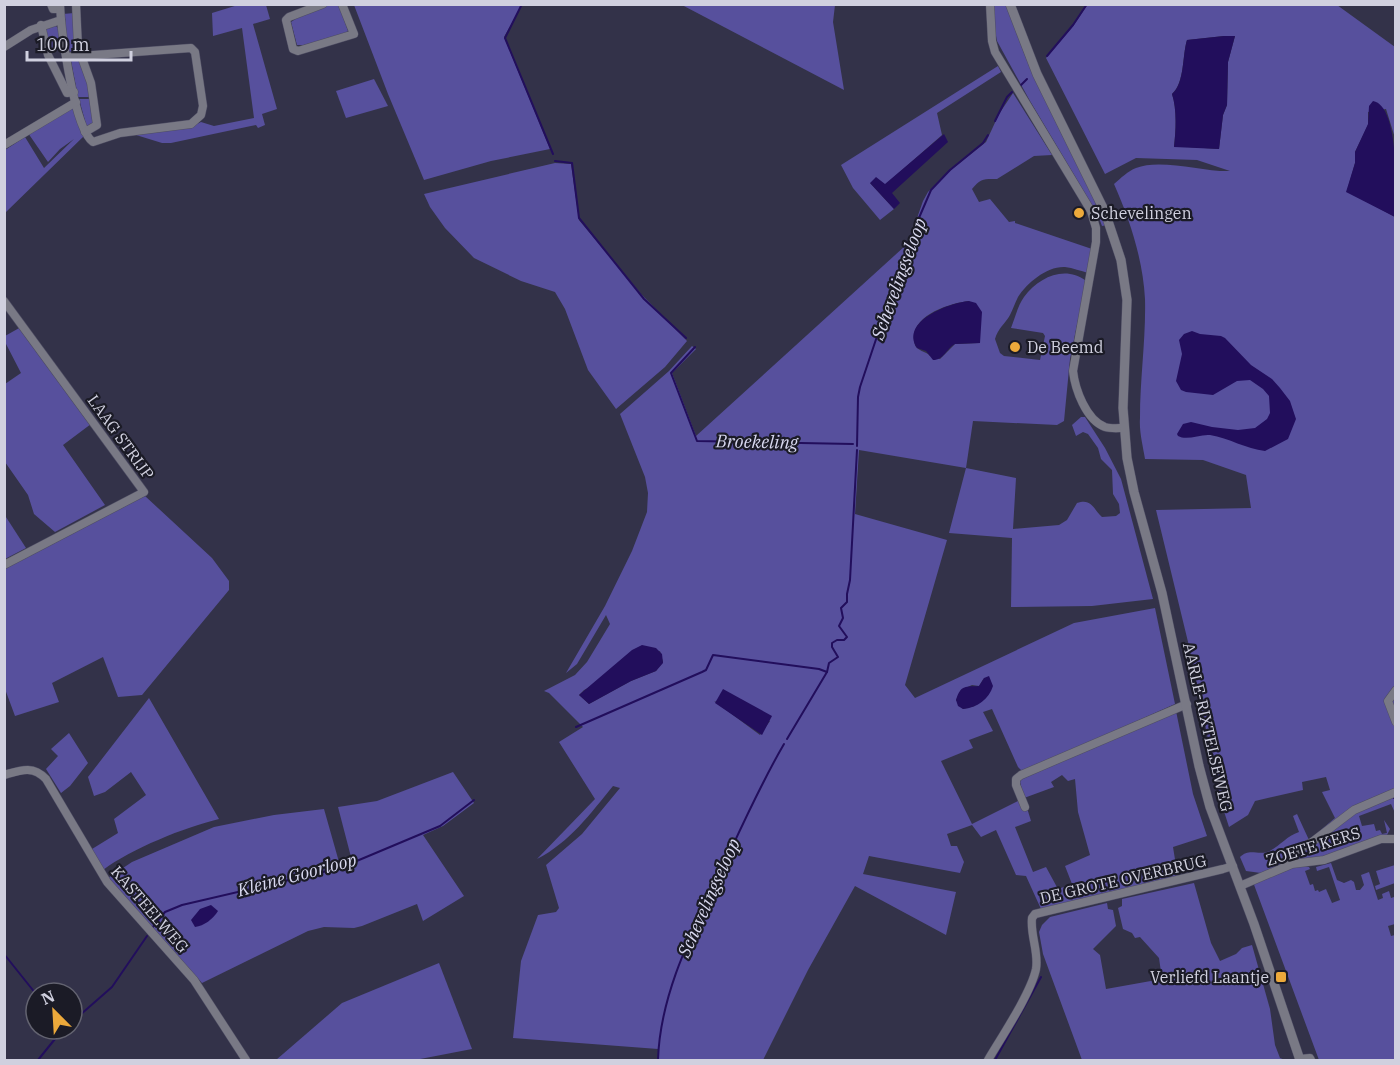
<svg xmlns="http://www.w3.org/2000/svg" width="1400" height="1065" viewBox="0 0 1400 1065" font-family="'IBM Plex Serif',serif">
<style>
.green{fill:#57509d;fill-rule:evenodd}
.water{fill:#220e5c}
.lines{fill:none;stroke-linecap:round;stroke-linejoin:round}
.stream{stroke:#220e5c;stroke-width:2}
.minor-casing{stroke:#4f4e64;stroke-width:9}
.tertiary-casing{stroke:#4f4e64;stroke-width:10}
.minor{stroke:#797985;stroke-width:8}
.tertiary{stroke:#797985;stroke-width:9}
.poi-dot{fill:#eca93b;stroke:#1b1b26;stroke-width:2}
.labels{text-anchor:middle;stroke-width:4.5;stroke-linejoin:round;paint-order:stroke}
.poi-label{font-size:16px;fill:#d0d0df;stroke:#1b1b26;text-anchor:start}
.street-label{font-size:16px;fill:#d0d0df;stroke:#1b1b26}
.water-label{font-size:18px;font-style:italic;fill:#d8d8ef;stroke:#1b1b26}
</style>
<rect width="100%" height="100%" fill="#333249"/>
<g class="green">
<path d="M1088,4L1337,5L1395,47V138L1386,109L1368,112V125L1355,152V163L1347,191L1395,217V813L1391,804L1359,816L1362,826L1374,824L1376,831L1380,830L1382,834L1387,833L1384,820L1390,829L1387,835L1325,857L1288,861L1261,873L1246,871L1240,857C1249,848 1257,855 1267,852C1280,847 1286,836 1299,832L1293,816L1297,814L1309,840L1335,818L1322,792L1330,790L1326,777L1302,782L1303,790L1255,801L1248,815L1229,827L1221,802L1189,646L1156,510L1251,508L1246,475L1203,460L1145,459C1143,446 1139,432 1140,418C1140,378 1146,339 1145,299C1143,260 1130,220 1114,184C1121,178 1128,171 1136,168C1160,158 1204,172 1230,171L1197,160L1136,158L1105,174L1046,58L1074,25ZM1224,36H1235L1228,62L1227,105L1223,115L1219,149L1174,146C1176,130 1177,109 1172,94C1185,82 1182,56 1187,40Z"/>
<polygon points="238,5 266,5 270,19 253,24 277,109 262,114 265,125 258,128 256,125 251,126 171,143 162,143 136,135 189,128 201,122 214,126 254,118 242,28 213,36 212,13"/>
<polygon points="329,5 339,5 348,31 344,34 304,45 297,45 291,22 300,16"/>
<polygon points="354,5 522,5 504,37 550,149 491,161 424,180 388,94"/>
<polygon points="682,5 835,5 833,22 844,90"/>
<polygon points="994,5 1006,5 1026,58 1107,225 1102,226 1098,215 1030,101 997,41 994,26"/>
<polygon points="74,13 76,53 69,51 63,14"/>
<polygon points="55,25 59,29 62,49 49,53 45,28"/>
<polygon points="78,58 88,79 90,97 78,97 71,61"/>
<polygon points="998,66 1001,72 937,113 942,135 885,185 870,183 894,209 880,220 853,188 841,165"/>
<polygon points="374,79 388,106 346,118 336,91"/>
<path d="M1013,93L1052,155L1034,156L997,179C984,179 981,178 972,189L979,202L990,199L1009,222L1015,221V223L1092,249L1088,273C1081,271 1073,268 1065,267C1047,266 1027,283 1018,297C1015,303 1013,309 1010,315C1005,324 998,328 995,339L1000,353L1004,356L1040,360L1045,336L1043,333L1011,328C1015,318 1018,305 1024,297C1039,277 1065,265 1086,281L1070,359L1064,421L1057,425L973,421L966,468L1016,478L1013,529L1059,525L1067,520L1077,503C1092,498 1093,509 1102,517L1116,516L1120,513L1119,504L1113,494L1112,470L1101,459L1098,448L1088,434L1083,432L1076,436L1072,425L1081,417H1085L1105,448L1121,479L1153,599L1092,606L1011,607L1012,538L949,533L966,468L859,450L855,514L947,540L905,685L915,698L1074,623L1155,608L1175,704L1023,772L1018,767L992,709L983,712L993,731L969,740L973,748L941,761L972,824L1024,798L1020,782L1021,779L1176,711L1193,794L1207,836L1173,847L1178,878L1041,909L1026,876L1016,875L996,830L981,837L972,825L947,834L951,846H957L964,862L960,873L869,856L863,874L956,892L946,935L855,886L808,970L763,1060H658V1049L513,1038L521,961L538,915L556,912L559,908L546,865L582,834L620,788L613,786C590,814 570,842 537,859L595,799L559,742L583,727L549,693L544,691L575,675L587,662L610,624L606,615L577,664L566,673L605,606L632,551L647,512L648,493L645,477L620,414L669,371L692,346L696,349L672,373L696,436L905,246L907,247L923,201L928,192L946,174L986,142L999,114ZM969,301L980,343L955,344L940,359L930,356C926,351 917,351 915,345C906,317 949,303 969,301ZM660,651L663,662L656,671L631,681L589,704L579,695L584,690ZM984,678L975,706L963,709L956,700L961,690L972,685L979,686ZM714,701L770,721L760,735ZM1062,775L1068,781L1075,779L1078,812L1090,855L1065,866L1072,884L1058,889L1046,867L1033,872L1015,827L1031,821L1024,798L1054,787L1051,782Z"/>
<polygon points="79,99 90,99 94,124 87,128"/>
<polygon points="73,108 84,136 5,213 5,150 25,137 44,168 74,139 60,149 48,162 28,133"/>
<polygon points="555,163 571,164 579,220 642,295 687,341 665,367 616,409 588,370 565,309 555,292 521,281 474,258 445,228 430,207 424,194"/>
<polygon points="21,327 91,424 63,445 105,505 55,532 34,514 28,495 5,462 5,384 21,373 5,342 5,336"/>
<polygon points="145,496 212,558 229,581 229,590 142,695 118,697 103,657 52,683 59,702 15,716 5,689 4,568"/>
<polygon points="4,514 26,548 5,559 4,559"/>
<path d="M149,698L219,819C185,827 131,849 103,870L92,849L118,833L114,819L146,795L131,772L105,792L94,796L88,777Z"/>
<polygon points="69,733 88,763 70,786 61,793 46,769 58,756 51,749"/>
<polygon points="453,772 474,803 443,826 423,835 464,896 423,921 417,904 362,926 354,928 324,927 308,931 202,983 108,878 132,862 214,827 274,815 324,809 339,862 351,857 338,807 377,801"/>
<path d="M1331,863L1337,880L1344,883L1351,880L1354,882L1356,890H1360L1364,885L1361,875L1369,872L1378,900L1383,898L1382,894L1389,891L1391,898L1394,897L1396,900L1395,924L1388,926L1391,936L1395,935V1060H1319L1253,882C1270,875 1290,863 1309,867L1310,869L1305,871L1310,885L1313,884L1315,891L1318,890L1319,892L1326,889L1332,903L1340,900L1329,867L1317,871L1316,867Z"/>
<polygon points="1395,865 1395,883 1376,890 1375,886 1380,884 1376,871"/>
<polygon points="1194,883 1211,943 1220,961 1236,954 1242,948 1252,945 1270,1009 1275,1045 1280,1058 1285,1060 1082,1060 1043,954 1039,932 1042,925 1050,917 1107,903 1108,909 1113,910 1116,926 1093,949 1100,955 1106,989 1162,979 1159,958 1140,937 1135,938 1132,933 1123,929 1118,908 1122,906 1122,899"/>
<polygon points="439,963 472,1049 415,1060 276,1060 342,1003"/>
</g>
<g class="water">
<path d="M1224,36H1235L1228,62L1227,105L1223,115L1219,149L1174,147C1176,131 1177,109 1172,94C1185,83 1182,56 1187,40Z"/>
<path d="M1373,101C1400,106 1396,194 1395,217L1346,192L1355,163V152L1368,124L1369,106Z"/>
<polygon points="944,134 948,142 892,193 900,203 894,209 870,183 876,177 885,184"/>
<path d="M969,301L976,303L982,312L980,343L955,344C946,349 944,360 933,360L926,351L917,348C900,321 949,303 969,301Z"/>
<path d="M1192,331L1200,334L1221,336L1225,338L1251,365L1272,379L1280,388L1290,401L1296,419L1288,439L1265,451C1246,449 1229,438 1210,435C1200,434 1187,441 1178,436L1177,434L1183,424L1191,422L1212,427L1238,430L1255,428L1267,419L1270,413L1269,396L1263,389L1250,380L1237,381L1213,395L1186,392L1181,390L1176,381L1182,354L1179,340L1184,334Z"/>
<polygon points="642,645 656,648 662,654 663,663 656,671 631,681 589,704 579,695 632,650"/>
<path d="M989,676L993,686C989,699 977,708 963,709L958,706L956,700C961,684 966,687 979,686L984,678Z"/>
<polygon points="723,689 772,716 762,735 715,703"/>
<path d="M211,905L218,911C213,919 204,926 195,927L191,920L200,909Z"/>
</g>
<g class="lines">
<g class="stream">
<polyline points="522,4 505,38 553,154"/>
<polyline points="1047,56 1073,25 1087,4"/>
<polyline points="1021,85 1027,79"/>
<polyline points="995,121 1007,97 1012,92"/>
<polyline points="555,161 572,163 579,218 644,299 686,338"/>
<polyline points="695,347 671,373 697,441 853,444"/>
<polyline points="857,446 858,397 860,387 909,241 931,190 950,170 983,143 988,135"/>
<polyline points="576,727 702,672 706,670 713,655 819,669 827,672"/>
<polyline points="787,739 827,672 829,663 838,657 832,647 832,643 837,640 844,640 847,637 839,626 843,618 841,608 847,602 847,594 850,580 857,450"/>
<polyline points="1394,798 1396,797"/>
<polyline points="152,928 165,912 182,905 340,868 440,826 474,800"/>
<polyline points="4,954 36,994"/>
<polyline points="72,1022 112,987 147,936"/>
<polyline points="62,1030 63,1029"/>
<polyline points="38,1060 59,1034"/>
<path d="M658,1060C660,993 693,931 721,871C741,828 760,785 784,744"/>
<polyline points="995,1060 1041,977"/>
</g>
<defs>
<g id="minor">
<polyline points="51,4 53,9 60,9"/>
<path d="M60,4C61,30 74,129 93,142L120,133L191,124L201,115L203,106L195,52L191,48L66,57"/>
<polyline points="76,4 78,47 91,83 97,125 85,132"/>
<polyline points="323,4 289,17 286,20 293,49 298,51 354,34 342,4"/>
<path d="M990,4L992,41L995,52L1091,211L1096,228V242L1073,371C1075,389 1086,420 1105,427C1111,429 1119,428 1124,428"/>
<polyline points="41,25 48,55 67,93 74,92"/>
<polyline points="4,47 31,30 61,20"/>
<polyline points="4,145 76,102"/>
<polyline points="4,301 144,492 4,565"/>
<polyline points="1396,690 1388,701 1396,722"/>
<path d="M4,775C21,770 33,765 46,779L107,882L194,980L246,1060"/>
<polyline points="1025,807 1016,785 1016,779 1021,775 1187,704"/>
<polyline points="1284,867 1287,858 1291,854 1312,842 1354,810 1396,792"/>
<polyline points="1240,886 1292,864 1324,860 1381,839 1396,839"/>
<polyline points="1300,1059 1310,1058 1311,1060"/>
<path d="M988,1060C1001,1038 1031,993 1036,969C1039,952 1030,935 1032,918L1035,914L1223,869L1233,866"/>
</g>
<polyline id="tertiary" points="1010,4 1037,74 1105,212 1121,260 1127,300 1123,408 1127,458 1134,492 1162,593 1199,766 1210,807 1254,924 1300,1060"/>
</defs>
<use href="#minor" class="minor-casing"/>
<use href="#tertiary" class="tertiary-casing"/>
<use href="#minor" class="minor"/>
<use href="#tertiary" class="tertiary"/>
</g>
<g class="poi-dot">
<circle cx="1079" cy="213" r="6"/>
<circle cx="1015" cy="347" r="6"/>
<rect x="1275" y="971" width="12" height="12" rx="3"/>
</g>
<g class="labels">
<g class="poi-label">
<text x="1091" y="219">Schevelingen</text>
<text x="1027" y="353">De Beemd</text>
<text x="1269" y="983" text-anchor="end">Verliefd Laantje</text>
</g>
<g class="street-label">
<text transform="translate(121 437) rotate(54)" y="6">LAAG STRIJP</text>
<text transform="translate(1208 727) rotate(77)" y="6">AARLE-RIXTELSEWEG</text>
<text transform="translate(1313 846) rotate(-17)" y="6">ZOETE KERS</text>
<text transform="translate(1123 879) rotate(-13)" y="6">DE GROTE OVERBRUG</text>
<text transform="translate(150 909) rotate(49)" y="6">KASTEELWEG</text>
</g>
<g class="water-label">
<text transform="translate(899 279) rotate(-70)" y="6">Schevelingseloop</text>
<text transform="translate(757 442) rotate(1)" y="6">Broekeling</text>
<text transform="translate(297 875) rotate(-15)" y="6">Kleine Goorloop</text>
<text transform="translate(709 898) rotate(-66)" y="6">Schevelingseloop</text>
</g>
</g>
<rect width="1400" height="1065" fill="none" stroke="#d0d0df" stroke-width="12"/>
<g transform="translate(54 1011) rotate(336)"><circle r="28" fill="#1b1b26" stroke="#636370" stroke-width="1.5"/>
<path d="M0-4.5L10 22L0 15L-10 22Z" fill="#eca93b"/>
<text y="-9" font-size="16" font-weight="bold" text-anchor="middle" fill="#d0d0df">N</text>
</g>
<path d="M27 51v9h104v-9" fill="none" stroke="#d0d0df" stroke-width="3"/>
<text x="36" y="51" font-size="18" fill="#d0d0df" stroke="#1b1b26" stroke-width="4.5" paint-order="stroke">100 m</text>
</svg>
